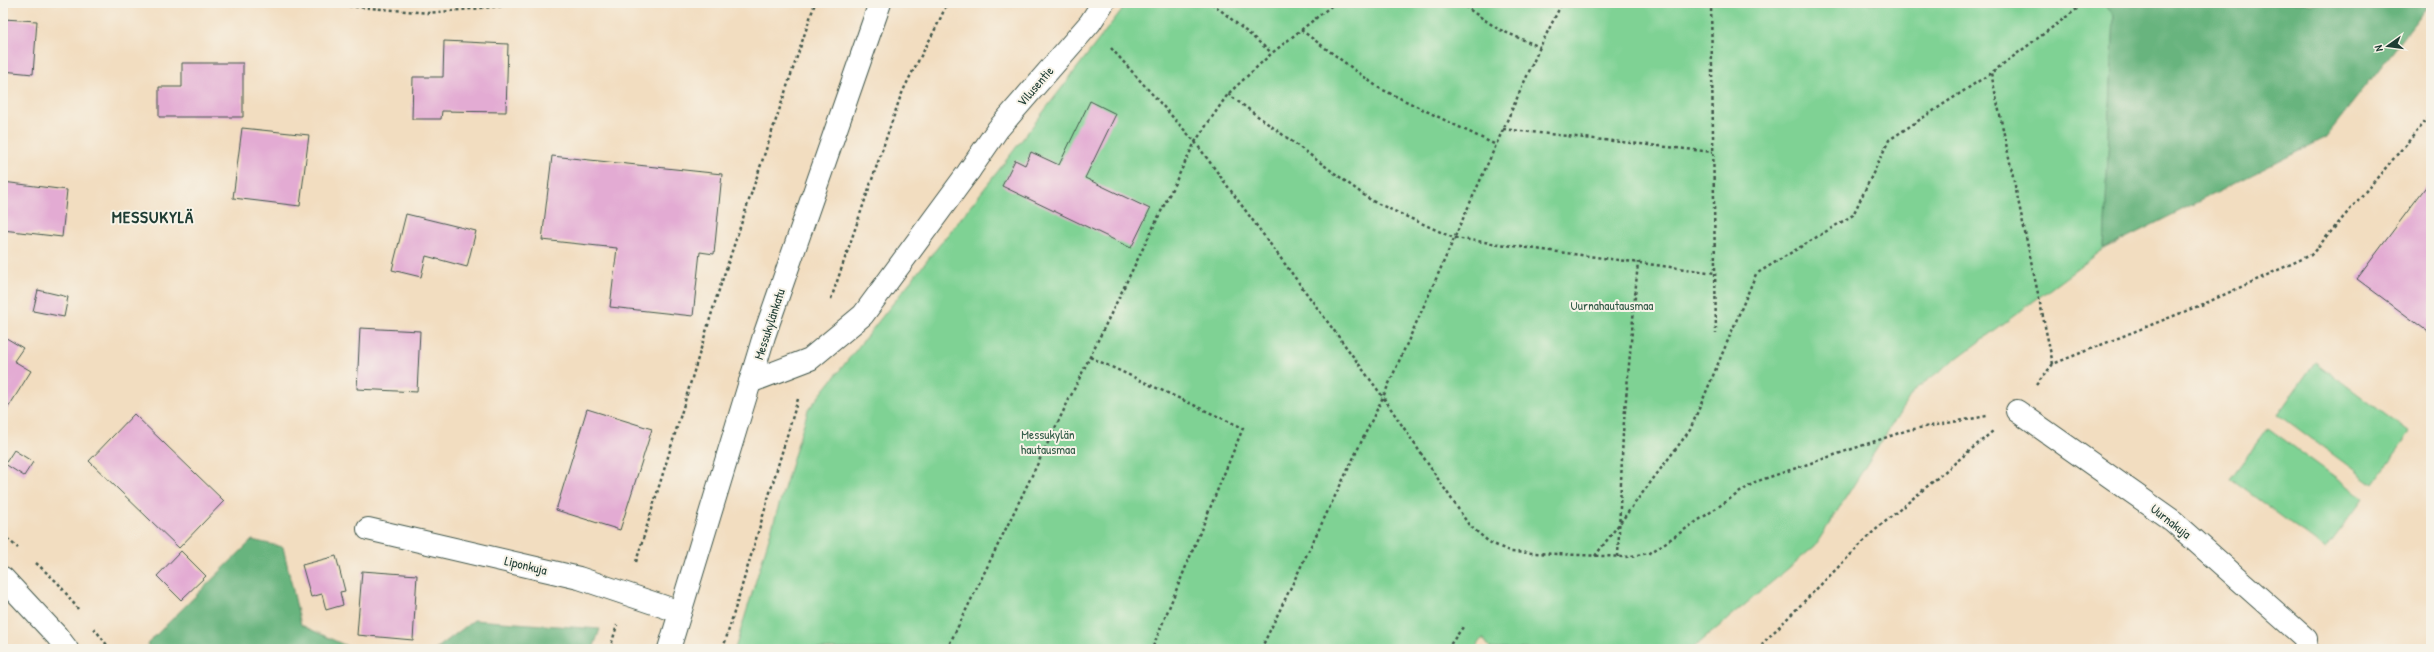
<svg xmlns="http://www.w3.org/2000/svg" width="2434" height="652" viewBox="0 0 2434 652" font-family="'Patrick Hand',sans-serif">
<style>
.green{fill:#7fd294;stroke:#4f8864}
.forest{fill:#67b47e;stroke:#437859}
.building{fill:#e3abd3}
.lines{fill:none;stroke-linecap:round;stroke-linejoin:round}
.service-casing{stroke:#3f5549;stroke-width:24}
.minor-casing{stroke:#3f5549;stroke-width:24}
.secondary-casing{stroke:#3f5549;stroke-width:24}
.primary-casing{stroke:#3f5549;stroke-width:24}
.path{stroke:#3f5549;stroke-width:2.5;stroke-dasharray:3 3;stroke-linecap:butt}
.service{stroke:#fff;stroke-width:22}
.minor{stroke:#fff;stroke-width:22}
.secondary{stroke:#fff;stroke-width:22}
.primary{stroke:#fff;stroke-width:22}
.labels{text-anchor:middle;stroke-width:4;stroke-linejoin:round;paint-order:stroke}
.street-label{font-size:13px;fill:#1f3d34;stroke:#f7f3e8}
.park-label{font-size:13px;fill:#325b47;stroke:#f7f3e8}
.district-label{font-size:17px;font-weight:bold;letter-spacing:1px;fill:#1f3d34;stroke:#f7f3e8}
</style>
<rect width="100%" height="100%" fill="#f7f3e8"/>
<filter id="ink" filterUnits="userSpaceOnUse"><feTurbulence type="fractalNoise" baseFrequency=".025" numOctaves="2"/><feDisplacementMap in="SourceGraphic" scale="8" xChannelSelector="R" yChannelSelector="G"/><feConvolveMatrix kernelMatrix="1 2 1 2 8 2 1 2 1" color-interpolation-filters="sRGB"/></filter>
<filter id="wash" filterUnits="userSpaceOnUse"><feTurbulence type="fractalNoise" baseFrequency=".012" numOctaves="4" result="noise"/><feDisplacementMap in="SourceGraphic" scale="16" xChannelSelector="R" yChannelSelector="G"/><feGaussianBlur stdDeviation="0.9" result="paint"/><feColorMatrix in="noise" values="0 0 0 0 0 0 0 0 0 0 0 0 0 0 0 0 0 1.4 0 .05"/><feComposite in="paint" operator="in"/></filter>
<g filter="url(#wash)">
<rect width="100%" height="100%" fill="#f2ddc0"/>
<g class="green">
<polygon points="1127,3 2103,3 2114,15 2104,249 1914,390 1815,546 1692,649 1491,649 1483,638 1475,649 735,649 808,410 988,184"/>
<polygon points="2315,362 2410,433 2373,484 2278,414"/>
<polygon points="2268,428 2364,498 2326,549 2230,479"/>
</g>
<g class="forest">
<polygon points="2103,3 2431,3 2325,138 2104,249 2114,15"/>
<polygon points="252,540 283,547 301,625 353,649 150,649 147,644"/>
<polygon points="474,620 600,629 593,649 436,649"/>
</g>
<g id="blocks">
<g class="building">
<polygon points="3,19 37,21 33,74 3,71"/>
<polygon points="444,41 508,44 506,112 442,111 441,119 412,119 413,77 443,77"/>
<polygon points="182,63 243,63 243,117 159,117 159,87 182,87"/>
<polygon points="1090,101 1116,114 1085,178 1150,209 1131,248 1002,186 1015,160 1025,165 1031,152 1059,165"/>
<polygon points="242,128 309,135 300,206 233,198"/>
<polygon points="552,156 722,174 714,254 700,252 693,316 610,307 617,248 542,240"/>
<polygon points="2431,180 2431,334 2357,279"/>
<polygon points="3,182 67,190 62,237 3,230"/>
<polygon points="406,214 476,231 467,267 426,256 421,277 392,270"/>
<polygon points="38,290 68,297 64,317 33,311"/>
<polygon points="360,328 420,331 417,392 357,389"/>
<polygon points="3,336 23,348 14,361 31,371 3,416"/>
<polygon points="587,409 652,429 620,530 556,510"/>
<polygon points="134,414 224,501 179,548 89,461"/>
<polygon points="14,450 33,462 24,476 5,464"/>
<polygon points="181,551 206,576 181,600 157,576"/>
<polygon points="336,556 345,591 340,592 343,605 326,610 322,594 311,597 302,565"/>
<polygon points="362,571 417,575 413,640 357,635"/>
</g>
</g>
</g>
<g filter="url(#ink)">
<use href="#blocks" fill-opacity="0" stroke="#3f5549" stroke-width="1"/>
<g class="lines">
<defs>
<g id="service">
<polyline points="750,382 810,359 863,315 969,171"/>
<polyline points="2017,411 2173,521 2306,639 2305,649"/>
</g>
<g id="minor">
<polyline points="969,171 998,129 1090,23 1103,3"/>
<polyline points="368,529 579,578 680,612"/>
</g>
<polyline id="secondary" points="3,578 57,636 67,649"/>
<polyline id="primary" points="669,649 764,336 880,3"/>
</defs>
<use href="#service" class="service-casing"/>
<use href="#minor" class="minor-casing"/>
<use href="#secondary" class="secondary-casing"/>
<use href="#primary" class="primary-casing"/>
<g class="path">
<polyline points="313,3 428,13 503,6 513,3"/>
<polyline points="1212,3 1272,53"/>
<polyline points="1460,3 1498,29 1540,47"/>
<polyline points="1711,3 1716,334"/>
<polyline points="1301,30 1379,88 1496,145"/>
<polyline points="1111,48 1195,142 1383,397 1469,525 1489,542 1511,552 1625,557 1650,553 1755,482 1908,430 1987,416"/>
<polyline points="1228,94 1372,201 1454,238 1715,273"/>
<polyline points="1503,129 1713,152"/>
<path d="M831,299L900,98C914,65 934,36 947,3"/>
<polyline points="1090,357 1243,428 1152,649"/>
<polyline points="2053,364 1991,73 2085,3"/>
<polyline points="2036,385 2053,364 2206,303 2311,255 2431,115"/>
<polyline points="3,535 18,548"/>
<polyline points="1595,556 1690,430 1756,274 1853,215 1889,140 1991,73"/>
<polyline points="1618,557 1623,433 1638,262"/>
<polyline points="636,562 716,299 815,3"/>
<polyline points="36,563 58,583 78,609"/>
<polyline points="94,628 110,649"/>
<polyline points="610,649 617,625"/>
<polyline points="723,649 798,399"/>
<polyline points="947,649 1195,142 1228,94 1272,53 1335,3"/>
<polyline points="1261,649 1383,397 1540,47 1562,3"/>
<polyline points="1447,649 1463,627"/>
<polyline points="1757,649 1873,532 1993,431"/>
</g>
<use href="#service" class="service"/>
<use href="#minor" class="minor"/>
<use href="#secondary" class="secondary"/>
<use href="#primary" class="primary"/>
</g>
</g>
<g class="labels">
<g class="street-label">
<text transform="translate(1035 86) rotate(-49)" y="5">Vilusentie</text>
<text transform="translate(769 324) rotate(-72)" y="5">Messukylänkatu</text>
<text transform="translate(2171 521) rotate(38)" y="5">Uurnakuja</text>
<text transform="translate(526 565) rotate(14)" y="5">Liponkuja</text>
</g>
<g class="park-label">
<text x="1612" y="310">Uurnahautausmaa</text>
<text x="1048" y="439">Messukylän<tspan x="1048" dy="15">hautausmaa</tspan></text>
</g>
<g class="district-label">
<text x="153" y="223">MESSUKYLÄ</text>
</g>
</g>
<rect width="2434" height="652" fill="none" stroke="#f7f3e8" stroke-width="16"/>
<g transform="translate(2388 46) rotate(256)" stroke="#f7f3e8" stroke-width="3" paint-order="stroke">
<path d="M0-3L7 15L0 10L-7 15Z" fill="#1f3d34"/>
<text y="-6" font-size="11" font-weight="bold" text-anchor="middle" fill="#1f3d34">N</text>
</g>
</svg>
